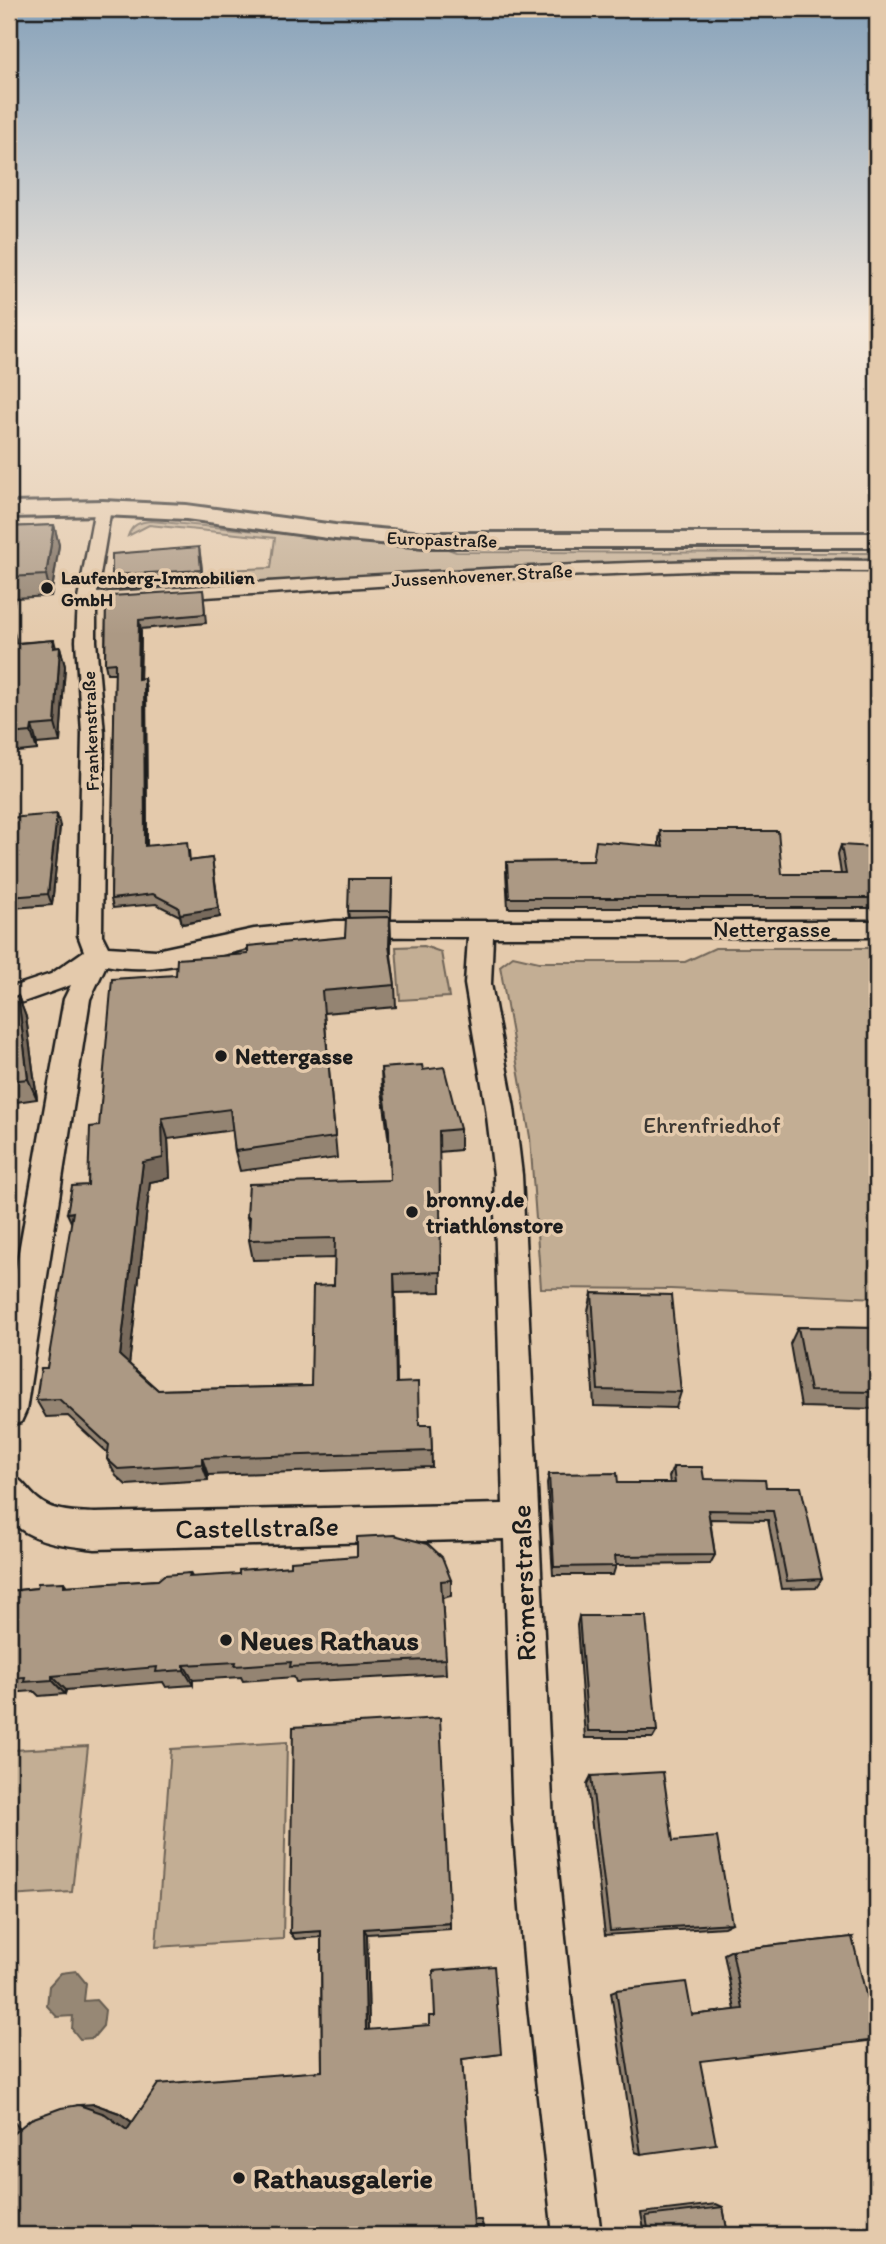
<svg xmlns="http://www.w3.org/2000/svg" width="886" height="2244" viewBox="0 0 886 2244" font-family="Itim,sans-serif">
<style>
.green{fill:#c3ae94;stroke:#706558;stroke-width:2}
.water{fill:#978875;stroke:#665d51;stroke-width:2}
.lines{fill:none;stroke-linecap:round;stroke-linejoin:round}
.minor-casing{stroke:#1c1c1c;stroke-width:5}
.secondary-casing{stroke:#1c1c1c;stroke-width:6}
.minor{fill:#e4caac;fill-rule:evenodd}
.secondary{fill:#e4caac;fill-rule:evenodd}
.wall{fill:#948472;stroke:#1c1c1c;stroke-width:2}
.shaded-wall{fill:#786b5c;stroke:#1c1c1c;stroke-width:2}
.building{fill:#ac9984;stroke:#1c1c1c;stroke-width:2}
.poi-dot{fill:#1c1c1c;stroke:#e4caac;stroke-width:2.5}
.labels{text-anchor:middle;stroke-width:7;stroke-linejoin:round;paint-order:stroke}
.far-street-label{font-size:19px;fill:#1c1c1c;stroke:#e4caac}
.far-poi-label{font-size:19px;font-weight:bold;fill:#1c1c1c;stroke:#e4caac;text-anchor:start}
.street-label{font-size:23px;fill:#1c1c1c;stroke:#e4caac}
.poi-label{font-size:23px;font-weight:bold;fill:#1c1c1c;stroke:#e4caac;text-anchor:start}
.park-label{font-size:23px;fill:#3d3934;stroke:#e4caac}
.near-street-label{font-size:28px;fill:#1c1c1c;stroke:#e4caac}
.near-poi-label{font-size:28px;font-weight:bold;fill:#1c1c1c;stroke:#e4caac;text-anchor:start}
</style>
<rect width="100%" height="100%" fill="#e4caac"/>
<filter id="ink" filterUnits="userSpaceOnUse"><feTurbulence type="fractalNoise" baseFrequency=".0143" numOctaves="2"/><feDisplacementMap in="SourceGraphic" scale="14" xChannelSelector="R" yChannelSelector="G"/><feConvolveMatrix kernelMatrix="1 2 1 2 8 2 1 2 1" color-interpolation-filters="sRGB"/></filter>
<g filter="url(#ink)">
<g class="green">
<path d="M151,521L448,549L456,552L877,553V558C660,557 442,570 225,585L219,584L216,580L225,570L271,568L275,538L149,525L128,536C132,524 140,522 151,521Z"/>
<polygon points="424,946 441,952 449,997 400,1000 396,947"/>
<polygon points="715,948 877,948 877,1298 670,1289 541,1288 530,1137 500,966 513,956 539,962 685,962"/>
<polygon points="287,1742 283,1939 156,1947 171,1749"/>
<polygon points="88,1746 72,1892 9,1896 9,1782 13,1750"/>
</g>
<polygon class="water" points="76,1971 86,1983 84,2001 96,2000 105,2010 103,2026 93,2038 80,2039 72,2029 73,2016 57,2017 47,2006 49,1986 61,1973"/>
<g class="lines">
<defs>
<path id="minor" d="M103,503L111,508L97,593C357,577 617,556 877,561V571L715,570L486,579L96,604V641L104,733L102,935L108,947L156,950L254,929L335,921H877V937H493L491,984L514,1108L522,1175L553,1822L572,2006L601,2235H553L528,2006L513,1822L504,1539L95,1549C64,1545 31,1543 9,1519V1474C24,1480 27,1491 39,1500C54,1513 77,1512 95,1513L503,1504L494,1175L486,1108L465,984L468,937C407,937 346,935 286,942C227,949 165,978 106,965L90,999L26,1411L21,1422L9,1426V1308L64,999L71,985L9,1007V988L51,974L84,951L78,935L82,733L76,641L78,599L95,508Z"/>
<polygon id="secondary" points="103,501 186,505 335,525 424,533 877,533 877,547 424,547 335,539 186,519 103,515 9,517 9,503"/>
</defs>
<use href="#minor" class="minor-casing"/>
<use href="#secondary" class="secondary-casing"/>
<use href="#minor" class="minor"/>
<use href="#secondary" class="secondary"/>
</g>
<g class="wall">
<polygon points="54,525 59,545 51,596 15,598 10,619 16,640 16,643 54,640 56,648 60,647 65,666 60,742 37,744 37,750 9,753 9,527"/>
<polygon points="201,561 203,584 115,589 112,575"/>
<polygon points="203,590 206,623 141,629 140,679 146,688 147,846 189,851 190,861 212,858 213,868 220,917 182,924 180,916 156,904 113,908 111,899 115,673 107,673 105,664 106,607"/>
<polygon points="9,818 60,826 52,905 12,908 9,901"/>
<polygon points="660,831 782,874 841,874 838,854 841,845 877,861 877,908 508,908 506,872 507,862 593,861 659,847 659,840"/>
<polygon points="392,879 391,918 390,918 391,955 395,985 396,1007 324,1013 337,1158 240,1171 235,1151 233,1130 168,1139 170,1178 150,1182 129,1364 158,1390 311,1386 334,1285 335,1258 253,1260 249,1240 250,1229 247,1217 390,1180 389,1143 382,1090 381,1068 423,1070 460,1129 460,1150 439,1152 441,1292 395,1293 397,1383 420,1425 431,1425 432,1467 208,1475 208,1480 126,1485 116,1476 107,1459 108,1453 68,1416 46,1417 36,1400 47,1368 88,1185 99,1126 176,975 248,954 345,937 349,918 348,911"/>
<polygon points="18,996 26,1017 37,1099 9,1103 9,998"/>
<polygon points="592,1293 681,1392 676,1408 594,1406 588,1311"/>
<polygon points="798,1327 877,1328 877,1409 801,1407 790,1344"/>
<polygon points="673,1467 704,1479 766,1487 822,1579 816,1588 781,1589 768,1520 710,1519 715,1555 710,1564 616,1565 613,1575 553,1575 547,1483 549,1474 618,1483 670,1483 669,1477"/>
<polygon points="190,1573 192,1577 451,1580 451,1596 442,1598 446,1674 296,1682 294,1677 243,1681 241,1677 193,1680 193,1685 166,1687 163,1682 66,1690 65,1694 39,1696 34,1691 9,1693 9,1591 37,1588 64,1582 67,1586 158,1580"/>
<polygon points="579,1616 657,1731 653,1738 585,1738 577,1625"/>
<polygon points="591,1776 732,1923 724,1927 605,1935 587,1784"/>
<polygon points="450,1923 450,1929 367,1934 369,2030 501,2054 462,2059 473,2220 481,2220 483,2226 9,2235 9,2115 19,2129 94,2104 119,2113 132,2122 322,2071 321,1937 295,1939 290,1933"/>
<polygon points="852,1937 700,2061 641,2154 635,2152 611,1992 616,1990 692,2015 735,2010 724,1954 732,1950"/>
<polygon points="716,2204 723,2207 728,2235 645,2235 641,2213"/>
</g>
<g class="shaded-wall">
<polygon points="54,525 59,545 51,596 46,575"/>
<polygon points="199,547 201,561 203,584 201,570"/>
<polygon points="9,577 15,598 9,623"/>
<polygon points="10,619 16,640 9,671 9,625"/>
<polygon points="139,620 141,629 140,688 138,679"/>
<polygon points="60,647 65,666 60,742 55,724"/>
<polygon points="144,678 146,688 147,856 145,846"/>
<polygon points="32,726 37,744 37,750 31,732"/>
<polygon points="57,814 60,826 52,905 48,894"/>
<polygon points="212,858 220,917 182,924 180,914"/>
<polygon points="390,917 391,939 390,968 389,946"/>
<polygon points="18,996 26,1017 37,1099 28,1079"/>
<polygon points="162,1118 168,1139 170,1178 150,1182 128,1374 120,1356 143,1162"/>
<polygon points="73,1212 76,1233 67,1213"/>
<polygon points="394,1274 395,1293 397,1400 396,1383"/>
<polygon points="202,1458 208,1475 208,1480 202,1464"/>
<polygon points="184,1665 193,1680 193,1685 184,1670"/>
<polygon points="52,1676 66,1690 65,1694 52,1680"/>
<polygon points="364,1929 367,1934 369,2032 366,2030"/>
<polygon points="94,2104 119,2113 140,2128 127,2130 79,2105"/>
<polygon points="9,2115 25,2136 9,2139"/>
</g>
<g class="building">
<polygon points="54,525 46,575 9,577 9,578 9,527"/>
<polygon points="199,547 201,570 112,575 112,554"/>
<polygon points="203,590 205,614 139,620 138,679 144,678 145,846 187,842 189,861 212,858 218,908 180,914 178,907 153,894 111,899 115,663 105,664 106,607 112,607 112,596"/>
<polygon points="54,640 53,648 60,647 55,724 32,726 31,732 9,734 9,644"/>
<polygon points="57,814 48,894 9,897 9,818"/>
<polygon points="660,831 778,831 782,874 846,874 841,845 874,847 877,861 877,898 509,898 507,862 593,861 596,841 663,847"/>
<polygon points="349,879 392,879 391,911 348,911"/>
<polygon points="390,917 389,946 395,985 322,991 335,1137 235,1151 230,1109 162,1118 163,1158 143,1162 120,1356 158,1390 311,1386 313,1286 334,1285 335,1238 249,1240 250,1217 247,1217 249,1184 390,1180 389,1130 381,1068 422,1065 423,1070 444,1067 460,1129 439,1131 441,1272 394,1274 396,1383 418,1382 419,1425 431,1425 432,1451 202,1458 202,1464 118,1469 107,1459 109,1445 59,1399 36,1400 41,1368 47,1368 73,1212 67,1213 72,1186 88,1185 90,1127 99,1126 112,979 176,975 177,959 248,954 248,946 345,937 346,918"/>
<polygon points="18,996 28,1079 9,1081 9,998"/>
<polygon points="592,1293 671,1295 681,1392 598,1390"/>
<polygon points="798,1327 877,1328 877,1392 810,1391"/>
<polygon points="673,1467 702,1467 704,1479 765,1480 766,1487 801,1487 822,1579 787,1581 773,1511 708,1510 715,1555 615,1556 616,1566 554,1567 549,1474 617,1473 618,1483 675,1483"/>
<polygon points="394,1535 428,1544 442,1557 451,1580 441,1581 446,1659 290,1667 291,1662 235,1666 236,1662 184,1665 184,1670 156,1672 157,1667 52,1676 52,1680 24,1682 25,1677 9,1678 9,1591 37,1588 38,1583 64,1582 64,1586 158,1580 164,1575 190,1573 189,1577 239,1574 239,1570 291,1566 291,1561 357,1556 357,1537"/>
<polygon points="579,1616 646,1616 657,1731 588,1731"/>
<polygon points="440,1718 450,1923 364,1929 366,2030 429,2025 429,2016 435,2016 433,1971 494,1966 501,2054 462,2059 474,2226 483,2226 483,2235 9,2235 9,2137 31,2119 61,2108 79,2105 105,2114 127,2130 158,2084 322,2071 321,1931 290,1933 293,1727"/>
<polygon points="663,1772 673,1841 717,1837 732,1923 610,1931 591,1776"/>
<polygon points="852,1937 877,2040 700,2061 716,2144 641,2154 616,1990 686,1982 692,2015 743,2009 732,1950"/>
<polygon points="723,2207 728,2235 649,2235 646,2216"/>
</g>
</g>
<linearGradient id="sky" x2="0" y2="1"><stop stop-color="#87a2ba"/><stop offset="0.51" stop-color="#f3e7da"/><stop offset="1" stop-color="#f3e7da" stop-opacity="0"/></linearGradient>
<rect width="886" height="635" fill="url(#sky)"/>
<g class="poi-dot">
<circle cx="47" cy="588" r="7"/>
<circle cx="221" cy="1056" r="7"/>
<circle cx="412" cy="1212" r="7"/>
<circle cx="226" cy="1640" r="7"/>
<circle cx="239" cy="2178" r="7"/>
</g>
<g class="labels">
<g class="far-street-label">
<text transform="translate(442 539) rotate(2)" y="7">Europastraße</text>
<text transform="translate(482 575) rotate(-3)" y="7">Jussenhovener Straße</text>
<text transform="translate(90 731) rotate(-92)" y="7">Frankenstraße</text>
</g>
<g class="far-poi-label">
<text x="61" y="584">Laufenberg-Immobilien<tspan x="61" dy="22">GmbH</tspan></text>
</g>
<g class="street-label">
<text x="772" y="937">Nettergasse</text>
</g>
<g class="poi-label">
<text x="235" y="1064">Nettergasse</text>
<text x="426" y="1207">bronny.de<tspan x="426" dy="26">triathlonstore</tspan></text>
</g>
<g class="park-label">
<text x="712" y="1133">Ehrenfriedhof</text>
</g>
<g class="near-street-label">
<text transform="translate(257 1527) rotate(-1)" y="10">Castellstraße</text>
<text transform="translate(523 1583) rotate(-92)" y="10">Römerstraße</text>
</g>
<g class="near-poi-label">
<text x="240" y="1650">Neues Rathaus</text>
<text x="253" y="2188">Rathausgalerie</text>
</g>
</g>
<rect width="886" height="2244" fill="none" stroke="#e4caac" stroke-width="35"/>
<rect x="18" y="18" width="851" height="2209" fill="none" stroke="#1c1c1c" stroke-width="2.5" filter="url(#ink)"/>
</svg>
